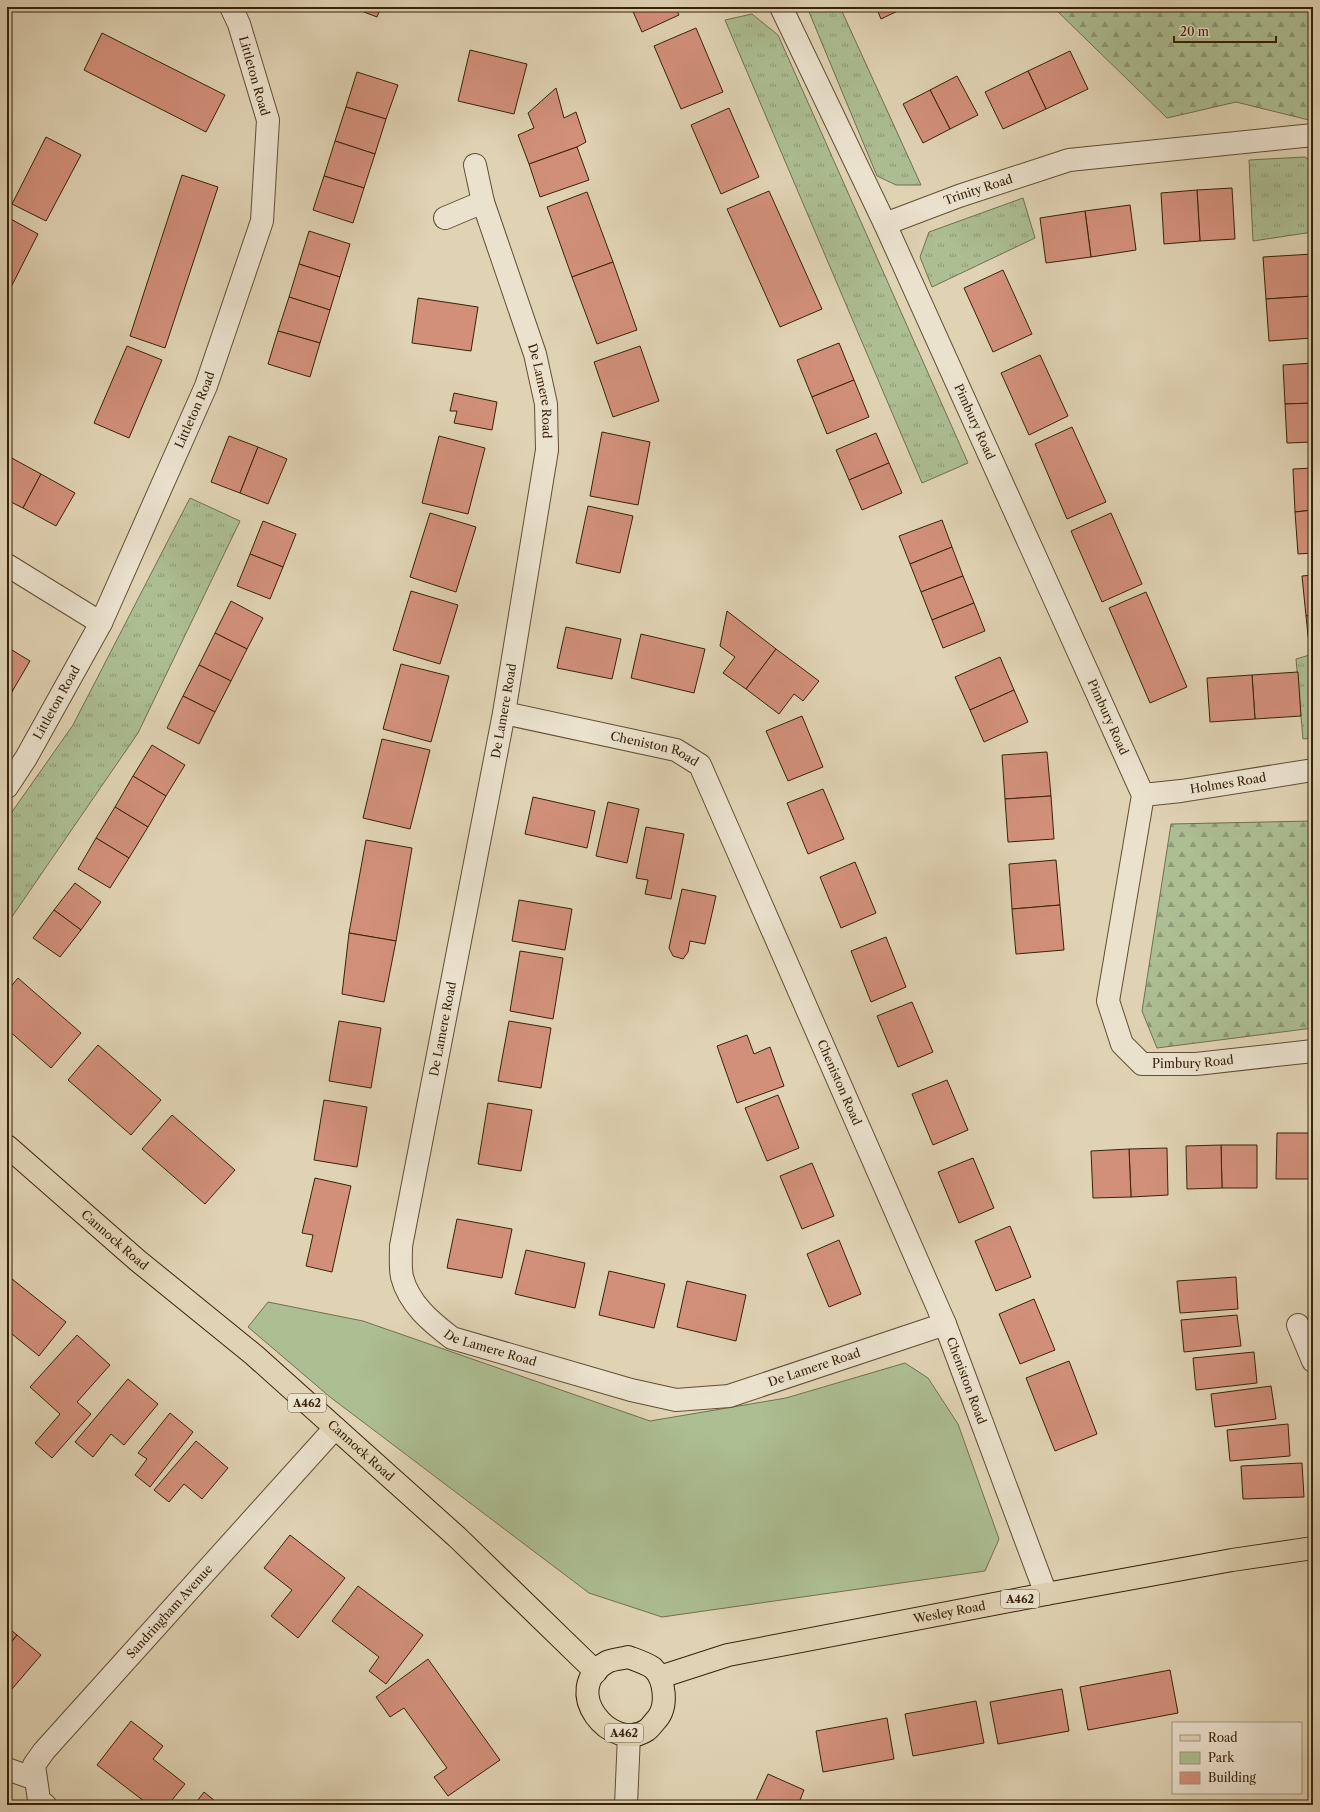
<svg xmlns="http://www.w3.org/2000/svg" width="1320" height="1812" viewBox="0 0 1320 1812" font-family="'Libre Caslon Text',serif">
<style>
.grass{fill:url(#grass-tufts);stroke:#72704d}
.forest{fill:url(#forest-firs);stroke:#72704d}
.green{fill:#acbe92;stroke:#72704d}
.building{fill:#d2907b;stroke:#382208}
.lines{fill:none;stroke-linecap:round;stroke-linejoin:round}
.minor-casing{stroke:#624e33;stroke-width:24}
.tertiary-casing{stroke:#624e33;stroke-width:24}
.primary-casing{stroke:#382208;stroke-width:24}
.minor{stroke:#ebe2ce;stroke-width:22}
.tertiary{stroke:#ebe2ce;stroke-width:22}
.primary{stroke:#e0d3b4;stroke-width:22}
.labels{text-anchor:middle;stroke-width:3;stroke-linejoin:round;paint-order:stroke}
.shield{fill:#ebe2ce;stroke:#6e5c43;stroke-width:1}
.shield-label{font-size:11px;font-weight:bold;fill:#382208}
.street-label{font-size:12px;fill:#382208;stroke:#ebe2ce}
</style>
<defs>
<pattern id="grass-tufts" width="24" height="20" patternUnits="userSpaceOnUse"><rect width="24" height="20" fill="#acbe92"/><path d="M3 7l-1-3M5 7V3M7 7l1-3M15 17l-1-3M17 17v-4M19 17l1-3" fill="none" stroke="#8d9a75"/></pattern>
<pattern id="forest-firs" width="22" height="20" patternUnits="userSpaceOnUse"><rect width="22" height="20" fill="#acbe92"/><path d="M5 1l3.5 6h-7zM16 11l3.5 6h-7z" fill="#8d9a75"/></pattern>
</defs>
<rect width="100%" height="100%" fill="#e0d3b4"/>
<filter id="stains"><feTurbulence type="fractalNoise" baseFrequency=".005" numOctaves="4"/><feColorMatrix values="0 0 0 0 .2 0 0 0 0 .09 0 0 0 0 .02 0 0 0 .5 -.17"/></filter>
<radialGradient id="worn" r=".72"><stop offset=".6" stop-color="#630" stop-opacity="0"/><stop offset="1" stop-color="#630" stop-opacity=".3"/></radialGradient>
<g class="grass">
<polygon points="807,7 840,7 921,185 896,185 877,176"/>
<polygon points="752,14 778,35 968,463 922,483 725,20"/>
<polygon points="1305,157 1313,163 1313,232 1253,241 1249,160"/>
<polygon points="1023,198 1035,238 932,287 920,257 929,232"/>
<polygon points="190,498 240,521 138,733 7,924 7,819 73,725"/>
<polygon points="1313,654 1313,738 1303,739 1296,659"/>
</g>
<g class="forest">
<polygon points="1053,7 1313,7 1313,121 1236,102 1167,118"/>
<polygon points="1313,821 1313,1028 1157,1048 1142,1011 1171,824"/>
</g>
<polygon class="green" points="268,1302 363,1321 650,1421 786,1398 905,1363 928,1378 958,1424 999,1539 985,1571 662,1617 589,1593 330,1397 248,1327"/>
<g class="building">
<polygon points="351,7 381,7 377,17"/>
<polygon points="631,7 675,7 679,15 642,32"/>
<polygon points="876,7 906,7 881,19"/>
<polygon points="696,28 723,92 681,109 654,46"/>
<polygon points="102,33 225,95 206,132 84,70"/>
<polygon points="470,50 527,64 514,114 458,101"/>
<polygon points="1070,51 1088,89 1046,109 1028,71"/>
<polygon points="1028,71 1046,109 1003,129 985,92"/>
<polygon points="357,72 398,85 386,119 346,107"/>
<polygon points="957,76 978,115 950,129 930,90"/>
<polygon points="556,88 564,118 576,112 586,142 577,147 529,164 518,135 534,128 528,113"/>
<polygon points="930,90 950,129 923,143 903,104"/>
<polygon points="346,107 386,119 375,154 335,141"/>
<polygon points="729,108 759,177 721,194 691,125"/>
<polygon points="46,137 81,155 46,221 12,204"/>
<polygon points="335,141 375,154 364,188 324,176"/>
<polygon points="577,147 589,180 540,197 529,164"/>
<polygon points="182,175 218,187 165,348 130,336"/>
<polygon points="324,176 364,188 353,223 313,210"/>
<polygon points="1232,188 1235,239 1200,241 1197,190"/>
<polygon points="1197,190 1200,241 1164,244 1161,193"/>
<polygon points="769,191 822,309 780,327 727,209"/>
<polygon points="587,192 613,262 572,277 547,207"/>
<polygon points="1130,205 1136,250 1091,257 1085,211"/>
<polygon points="1085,211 1091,257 1046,263 1040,218"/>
<polygon points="7,217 38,234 7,295"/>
<polygon points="309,231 350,244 340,277 299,264"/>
<polygon points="1313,254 1313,296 1266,299 1263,257"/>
<polygon points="613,262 637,330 597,344 572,277"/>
<polygon points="299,264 340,277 330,310 289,297"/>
<polygon points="1003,270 1032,334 993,352 964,288"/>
<polygon points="1313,296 1313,338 1269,341 1266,299"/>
<polygon points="289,297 330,310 320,343 278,331"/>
<polygon points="418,298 478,307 471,351 412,343"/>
<polygon points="278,331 320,343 310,377 268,364"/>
<polygon points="839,343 854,380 812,397 797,360"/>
<polygon points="127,346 162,360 129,438 94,423"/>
<polygon points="640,346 659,401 613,417 594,362"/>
<polygon points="1040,355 1068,416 1029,435 1001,373"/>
<polygon points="1313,363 1313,403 1285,404 1283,365"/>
<polygon points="854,380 869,417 827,434 812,397"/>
<polygon points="454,393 497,402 492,430 454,423 457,411 450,411"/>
<polygon points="1313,403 1313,442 1287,443 1285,404"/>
<polygon points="1072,427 1106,502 1067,519 1035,444"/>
<polygon points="602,432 650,442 638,505 590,496"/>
<polygon points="876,433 889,463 849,480 836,450"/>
<polygon points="229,436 258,447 240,493 211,482"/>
<polygon points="439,436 485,448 468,514 422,503"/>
<polygon points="258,447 287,459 268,504 240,493"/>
<polygon points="8,456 41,474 23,508 7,500"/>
<polygon points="889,463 902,493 862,510 849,480"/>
<polygon points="1313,468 1313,510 1295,512 1293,469"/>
<polygon points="41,474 75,493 56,526 23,508"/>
<polygon points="588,506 633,516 620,573 576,563"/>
<polygon points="1313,510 1313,553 1298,554 1295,512"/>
<polygon points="430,513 476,527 456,592 410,577"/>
<polygon points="1111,513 1142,584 1102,602 1071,531"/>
<polygon points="942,520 952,547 910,564 899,536"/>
<polygon points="263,521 296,534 283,567 250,554"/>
<polygon points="952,547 963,576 921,592 910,564"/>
<polygon points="250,554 283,567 270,599 237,586"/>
<polygon points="1313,575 1313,615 1306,616 1302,576"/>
<polygon points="963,576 974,603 932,620 921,592"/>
<polygon points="411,591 458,605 440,664 393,650"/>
<polygon points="1146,592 1187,687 1150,703 1109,608"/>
<polygon points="231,601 263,618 247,649 215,633"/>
<polygon points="974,603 985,631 943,648 932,620"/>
<polygon points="727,611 776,649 746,689 723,673 735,657 720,646"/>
<polygon points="1313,615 1313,654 1310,654 1306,616"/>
<polygon points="566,627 621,639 612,679 557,668"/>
<polygon points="215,633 247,649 231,681 199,665"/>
<polygon points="641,634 705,649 694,693 631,678"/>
<polygon points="7,647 30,661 13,690 7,686"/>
<polygon points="776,649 819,681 803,701 794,694 779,714 746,689"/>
<polygon points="1000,657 1014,690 970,710 955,677"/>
<polygon points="401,664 449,676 431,742 383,729"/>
<polygon points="199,665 231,681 215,712 183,696"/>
<polygon points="1298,672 1301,716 1255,719 1252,675"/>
<polygon points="1252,675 1255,719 1210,722 1207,678"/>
<polygon points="7,686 13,690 7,701"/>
<polygon points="1014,690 1028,722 984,742 970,710"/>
<polygon points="183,696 215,712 199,744 167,728"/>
<polygon points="802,716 823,767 788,781 766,731"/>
<polygon points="382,739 430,750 410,829 363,818"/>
<polygon points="152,745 185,765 166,796 133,776"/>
<polygon points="1047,752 1051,796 1005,799 1002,755"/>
<polygon points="133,776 166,796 148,827 115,807"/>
<polygon points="823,789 844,839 808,854 787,803"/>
<polygon points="1051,796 1054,839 1008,842 1005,799"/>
<polygon points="533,797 595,811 587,848 525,834"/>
<polygon points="608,802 639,809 627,863 596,856"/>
<polygon points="115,807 148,827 129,858 96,838"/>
<polygon points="646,827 684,834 671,899 645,894 648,880 636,878"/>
<polygon points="96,838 129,858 110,888 78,869"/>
<polygon points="366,840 412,848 396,941 349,933"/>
<polygon points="1056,860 1060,905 1012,909 1009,864"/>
<polygon points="855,862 876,913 841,928 820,877"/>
<polygon points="75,883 101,902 81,930 54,910"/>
<polygon points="682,889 716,896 705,944 690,941 688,952 683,959 673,956 669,948"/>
<polygon points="519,900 572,909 565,950 512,941"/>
<polygon points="1060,905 1064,950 1016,954 1012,909"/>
<polygon points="54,910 81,930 60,957 33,938"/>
<polygon points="349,933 396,941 384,1002 342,994"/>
<polygon points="886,937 906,987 871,1002 851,951"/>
<polygon points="520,951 563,958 553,1019 510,1011"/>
<polygon points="18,978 81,1033 51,1068 7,1029 7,991"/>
<polygon points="912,1002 933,1052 898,1067 877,1016"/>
<polygon points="339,1021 381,1028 371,1088 329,1081"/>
<polygon points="509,1021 551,1028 541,1088 498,1081"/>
<polygon points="747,1035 754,1054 770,1047 784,1086 737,1103 717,1046"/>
<polygon points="98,1045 161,1100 131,1135 68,1080"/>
<polygon points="947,1080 968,1130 933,1145 912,1094"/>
<polygon points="778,1095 799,1148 767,1161 745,1108"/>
<polygon points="324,1100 367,1107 357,1167 314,1160"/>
<polygon points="488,1103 532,1110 521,1171 478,1164"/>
<polygon points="172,1115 235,1170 205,1204 142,1149"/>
<polygon points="1277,1133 1313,1133 1313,1179 1276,1179"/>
<polygon points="1221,1145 1257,1145 1257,1188 1222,1188"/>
<polygon points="1221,1145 1222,1188 1187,1189 1186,1146"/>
<polygon points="1167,1148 1168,1195 1131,1197 1129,1149"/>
<polygon points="1129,1149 1131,1197 1093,1198 1091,1151"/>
<polygon points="973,1158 994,1208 959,1223 938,1172"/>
<polygon points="812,1163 834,1216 802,1229 780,1176"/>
<polygon points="315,1178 351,1186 332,1272 306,1266 313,1235 302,1233"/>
<polygon points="457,1219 512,1229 502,1278 447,1268"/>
<polygon points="1010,1226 1031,1277 996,1291 975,1241"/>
<polygon points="839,1240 861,1294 829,1307 807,1254"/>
<polygon points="526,1250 585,1263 575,1308 515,1294"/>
<polygon points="609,1271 665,1284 654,1328 599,1315"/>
<polygon points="7,1275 66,1322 39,1356 7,1330"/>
<polygon points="1236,1277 1238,1309 1180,1313 1177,1281"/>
<polygon points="687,1281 746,1295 736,1341 677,1327"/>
<polygon points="1034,1299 1055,1350 1020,1364 999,1314"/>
<polygon points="1237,1315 1241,1346 1184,1352 1181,1320"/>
<polygon points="77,1335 110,1365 77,1402 91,1414 52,1458 35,1443 60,1414 30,1387"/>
<polygon points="1254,1352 1257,1383 1196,1390 1193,1358"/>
<polygon points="1069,1361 1097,1434 1055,1451 1026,1378"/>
<polygon points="128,1379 158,1404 124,1445 111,1434 93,1457 75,1442"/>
<polygon points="1271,1386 1276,1419 1215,1427 1211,1394"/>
<polygon points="170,1413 193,1432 150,1487 135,1475 147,1459 138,1453"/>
<polygon points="1288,1424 1290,1456 1230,1461 1227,1430"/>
<polygon points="196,1441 228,1468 202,1499 184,1484 169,1502 154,1490"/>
<polygon points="1302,1463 1304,1497 1243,1499 1241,1466"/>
<polygon points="290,1535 345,1578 298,1638 271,1616 292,1590 264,1568"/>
<polygon points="358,1586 423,1635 386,1684 369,1671 379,1657 332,1621"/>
<polygon points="7,1627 17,1635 7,1647"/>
<polygon points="17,1635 41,1655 12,1689 7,1685 7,1647"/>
<polygon points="428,1659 500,1760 448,1796 434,1777 447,1768 404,1708 390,1717 376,1697"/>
<polygon points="1170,1670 1178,1713 1088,1730 1080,1687"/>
<polygon points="1062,1689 1069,1731 998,1744 990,1702"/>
<polygon points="976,1701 984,1743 913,1756 905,1714"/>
<polygon points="887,1718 894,1759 823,1772 816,1731"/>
<polygon points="131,1721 163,1746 153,1759 185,1784 168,1805 149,1805 97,1765"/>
<polygon points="768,1774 804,1790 798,1805 754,1805"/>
<polygon points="204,1792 220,1805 194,1805"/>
</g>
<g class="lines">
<defs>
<g id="minor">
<path id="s1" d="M781,7L885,224L959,196L1069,160L1313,135"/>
<path id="s2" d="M475,165L483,202L535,354L546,404L547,450L504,713L401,1246C401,1256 400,1268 402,1277C409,1304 431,1322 452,1338L631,1390L676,1400L729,1396L945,1324"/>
<polyline points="445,218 483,202"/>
<path id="s3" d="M885,224L1143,795L1108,1001L1122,1044L1142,1064H1196L1313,1051"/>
<polyline points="7,565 101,623"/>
<path id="s4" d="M504,713L676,750L700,765L945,1324L1046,1594"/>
<path id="s5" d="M7,787L26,758L101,623L206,386L262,221L268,120L239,24L231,7"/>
<path id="s6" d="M1143,795L1181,791L1313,770"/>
<polyline points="1298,1325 1313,1361"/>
<polyline points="7,1769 35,1779"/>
<path id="s7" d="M45,1805L39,1800L34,1765L44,1751L335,1428"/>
</g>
<polyline id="tertiary" points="626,1805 629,1735"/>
<g id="primary">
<path id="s8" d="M7,1146L137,1260L254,1355L457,1537L596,1672"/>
<path d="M628,1657C636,1660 646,1663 653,1668C665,1679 668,1706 657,1719C654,1722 651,1727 647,1730C612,1754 558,1690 607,1662C613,1659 621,1659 628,1657Z"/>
<path id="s9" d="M660,1677L728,1655L1046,1594L1232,1560L1313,1548"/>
</g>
</defs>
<use href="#minor" class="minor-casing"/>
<use href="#tertiary" class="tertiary-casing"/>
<use href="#primary" class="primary-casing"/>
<use href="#minor" class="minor"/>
<use href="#tertiary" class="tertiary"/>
<use href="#primary" class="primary"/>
</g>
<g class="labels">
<g class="shield">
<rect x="288" y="1394" width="38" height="18" rx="3"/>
<rect x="1001" y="1590" width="38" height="18" rx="3"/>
<rect x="605" y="1724" width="38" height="18" rx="3"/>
</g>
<g class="shield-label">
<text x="307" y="1407">A462</text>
<text x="1020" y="1603">A462</text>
<text x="624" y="1737">A462</text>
</g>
<g class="street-label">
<text transform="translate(254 76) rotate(74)" y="4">Littleton Road</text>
<text dy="4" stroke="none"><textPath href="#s1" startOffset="340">Trinity Road</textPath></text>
<text dy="4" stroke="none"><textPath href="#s2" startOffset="236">De Lamere Road</textPath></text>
<text dy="4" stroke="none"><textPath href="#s5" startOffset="422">Littleton Road</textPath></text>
<text dy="4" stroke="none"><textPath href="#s3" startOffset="217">Pimbury Road</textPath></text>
<text dy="4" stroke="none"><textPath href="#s5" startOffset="98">Littleton Road</textPath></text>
<text transform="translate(504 711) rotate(-80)" y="4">De Lamere Road</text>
<text dy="4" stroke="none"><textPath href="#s3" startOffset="541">Pimbury Road</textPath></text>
<text dy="4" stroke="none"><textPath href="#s4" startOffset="155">Cheniston Road</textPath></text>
<text dy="4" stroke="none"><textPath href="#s6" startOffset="86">Holmes Road</textPath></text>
<text transform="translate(443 1029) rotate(-79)" y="4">De Lamere Road</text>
<text dy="4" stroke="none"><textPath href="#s3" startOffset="960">Pimbury Road</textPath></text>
<text dy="4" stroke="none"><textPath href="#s4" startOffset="551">Cheniston Road</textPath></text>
<text dy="4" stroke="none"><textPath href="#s8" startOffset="143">Cannock Road</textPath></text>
<text dy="4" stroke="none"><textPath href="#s2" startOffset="1256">De Lamere Road</textPath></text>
<text dy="4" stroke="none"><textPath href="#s2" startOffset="1592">De Lamere Road</textPath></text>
<text dy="4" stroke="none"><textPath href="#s4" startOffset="875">Cheniston Road</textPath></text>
<text dy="4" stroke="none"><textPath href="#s8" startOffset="467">Cannock Road</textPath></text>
<text dy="4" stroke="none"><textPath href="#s7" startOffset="248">Sandringham Avenue</textPath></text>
<text dy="4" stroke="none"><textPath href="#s9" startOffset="297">Wesley Road</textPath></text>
</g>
</g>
<rect width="1320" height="1812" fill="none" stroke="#e0d3b4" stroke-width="24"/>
<rect x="8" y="8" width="1304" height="1796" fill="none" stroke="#382208" stroke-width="2"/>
<rect x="12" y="12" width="1296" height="1788" fill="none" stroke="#382208"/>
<rect x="1172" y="1722" width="130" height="72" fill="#ebe2ce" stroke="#a3957f"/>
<rect x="1180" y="1735" width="20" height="6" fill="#e0d3b4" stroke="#a3957f"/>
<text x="1208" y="1742" font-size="12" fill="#382208">Road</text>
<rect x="1180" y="1752" width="20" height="12" fill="#acbe92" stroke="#a3957f"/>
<text x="1208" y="1762" font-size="12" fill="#382208">Park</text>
<rect x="1180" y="1772" width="20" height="12" fill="#d2907b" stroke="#a3957f"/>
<text x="1208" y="1782" font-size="12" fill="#382208">Building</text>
<path d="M1174 36v6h102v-6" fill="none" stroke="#382208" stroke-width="2"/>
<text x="1180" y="36" font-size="12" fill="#382208" stroke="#ebe2ce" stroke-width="3" paint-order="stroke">20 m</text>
<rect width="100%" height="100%" filter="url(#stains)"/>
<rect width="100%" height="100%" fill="url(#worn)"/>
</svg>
